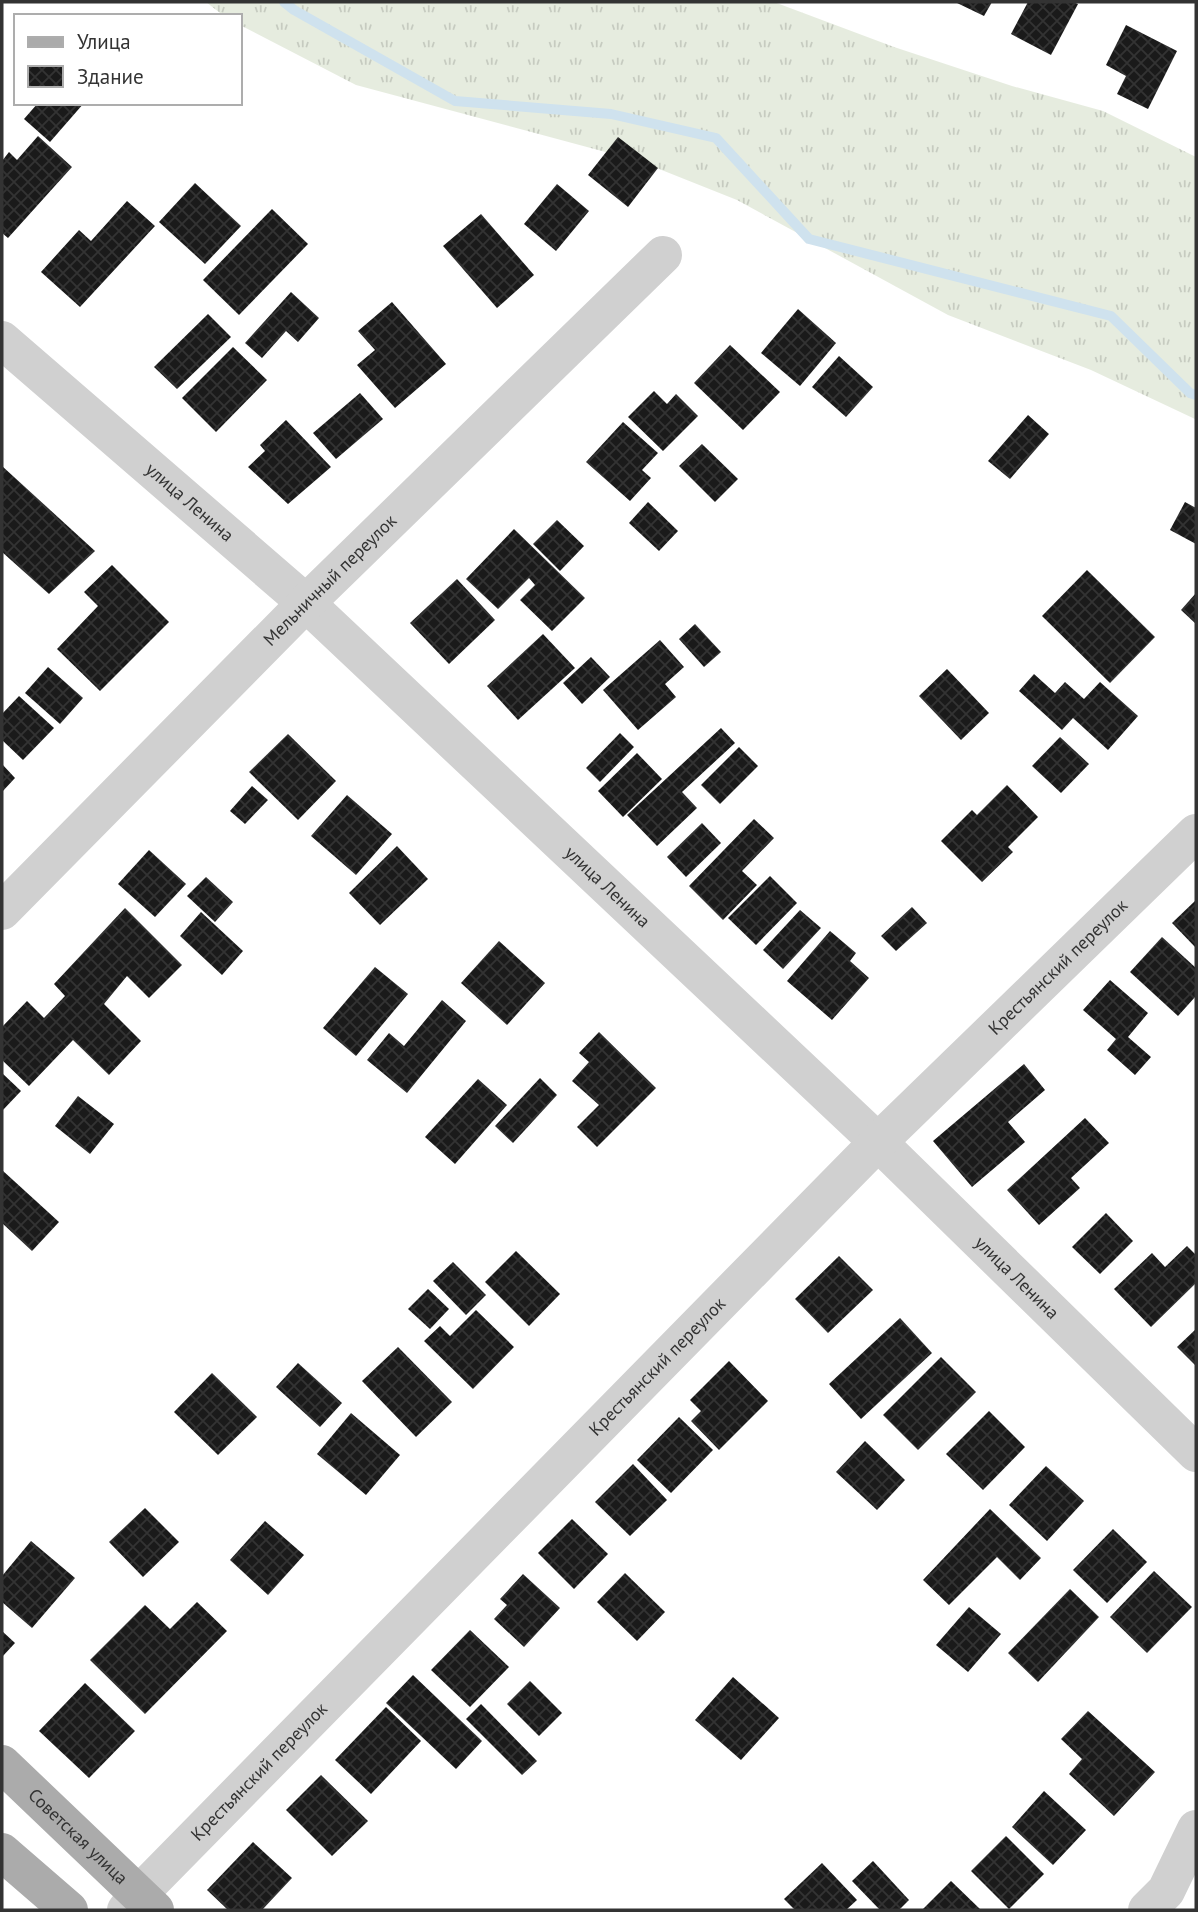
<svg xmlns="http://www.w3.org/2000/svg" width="1198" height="1912" viewBox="0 0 1198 1912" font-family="'PT Sans',sans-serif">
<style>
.grass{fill:url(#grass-tufts)}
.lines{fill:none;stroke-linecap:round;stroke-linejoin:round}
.stream{stroke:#cfe2ee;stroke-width:10}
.building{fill:url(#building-cross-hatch)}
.minor{stroke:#d0d0d0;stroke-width:38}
.major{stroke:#ababab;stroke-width:38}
.labels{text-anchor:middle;stroke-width:7;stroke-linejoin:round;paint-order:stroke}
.street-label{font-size:18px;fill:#333;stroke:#fff}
</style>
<defs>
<pattern id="grass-tufts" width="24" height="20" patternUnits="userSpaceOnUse" patternTransform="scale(1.75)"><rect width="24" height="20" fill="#e6ecdf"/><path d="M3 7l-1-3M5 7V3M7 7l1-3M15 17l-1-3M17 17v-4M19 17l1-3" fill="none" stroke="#c6cbc0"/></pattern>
<pattern id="building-cross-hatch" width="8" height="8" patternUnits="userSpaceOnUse" patternTransform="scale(1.75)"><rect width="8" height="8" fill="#1a1a1a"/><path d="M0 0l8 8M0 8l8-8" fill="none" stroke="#333"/></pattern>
</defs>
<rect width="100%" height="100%" fill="#fff"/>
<polygon class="grass" points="206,2 774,2 894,47 1012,86 1103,111 1196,157 1196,424 1195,419 1091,370 948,315 737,200 639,161 356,85 240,25 240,16 224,16"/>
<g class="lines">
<polyline class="stream" points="284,2 294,10 455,101 611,114 716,138 809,239 1111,316 1190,393 1196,395"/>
</g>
<g class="building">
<polygon points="955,2 992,2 984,16"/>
<polygon points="1028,2 1073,2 1078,4 1051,55 1011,34"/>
<polygon points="1126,25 1177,51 1148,109 1117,94 1126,76 1106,65"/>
<polygon points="38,103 84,103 50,142 24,119"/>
<polygon points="38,136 72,167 8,238 2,233 2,161 9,152 17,160"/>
<polygon points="618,137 658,168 628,207 588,175"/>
<polygon points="195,183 241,226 205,264 159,222"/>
<polygon points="557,184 589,211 556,251 524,224"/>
<polygon points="127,201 155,226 80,307 41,272 79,230 91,241"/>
<polygon points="272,209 308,244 239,315 203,280"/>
<polygon points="481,214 534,275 497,308 443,246"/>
<polygon points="291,292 319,318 298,342 286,331 262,358 245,343"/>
<polygon points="392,302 446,364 395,408 357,365 375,350 358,331"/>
<polygon points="798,309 836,343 800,386 761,353"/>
<polygon points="208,314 231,337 177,389 154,367"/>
<polygon points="730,345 780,392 743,430 694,383"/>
<polygon points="233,347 267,380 216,432 182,398"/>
<polygon points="839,356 873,387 846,417 812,387"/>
<polygon points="654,391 667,404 676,394 698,416 663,451 628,417"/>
<polygon points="360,393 383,419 336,459 313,433"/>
<polygon points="1028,415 1049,434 1010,479 988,461"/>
<polygon points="286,420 331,467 288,504 248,467 265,451 260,445"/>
<polygon points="623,422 658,453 642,470 651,478 630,501 586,462"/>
<polygon points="702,444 738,479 715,502 679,466"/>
<polygon points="2,466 95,551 49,594 2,552"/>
<polygon points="648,502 678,531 659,551 629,523"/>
<polygon points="1185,502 1196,508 1196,544 1170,530"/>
<polygon points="557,520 584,546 560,571 533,544"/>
<polygon points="514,529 585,598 552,631 520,600 535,585 529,578 498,609 466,579"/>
<polygon points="112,565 169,622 100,691 57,649 98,606 84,592"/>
<polygon points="1087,570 1155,637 1110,683 1042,616"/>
<polygon points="457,579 495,620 449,664 410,623"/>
<polygon points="1196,593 1196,624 1181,610"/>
<polygon points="695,624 721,652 704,667 679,639"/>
<polygon points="543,634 575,668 518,720 487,686"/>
<polygon points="660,640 684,667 665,684 676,697 638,730 603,690"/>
<polygon points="591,657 610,677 582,704 563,683"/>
<polygon points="48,667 83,698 60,724 25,693"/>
<polygon points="947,669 989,713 961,740 919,696"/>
<polygon points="1034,674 1055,693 1065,682 1084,699 1100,682 1138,716 1108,750 1073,718 1062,730 1019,691"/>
<polygon points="19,696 54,728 23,760 2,740 2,714"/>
<polygon points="721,728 735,743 682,792 697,808 657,846 627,815"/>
<polygon points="620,733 634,747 600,782 586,768"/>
<polygon points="288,734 336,781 298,820 249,772"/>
<polygon points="1060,737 1089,764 1061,793 1032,766"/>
<polygon points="739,747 758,766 720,804 701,785"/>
<polygon points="637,753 662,779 623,817 598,791"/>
<polygon points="2,764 15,778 2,792"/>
<polygon points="1007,785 1038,817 1008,847 1013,852 982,882 941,841 972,810 977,815"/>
<polygon points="252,786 268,800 245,824 230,811"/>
<polygon points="347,795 392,834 356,875 311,836"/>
<polygon points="754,819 774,838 742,871 757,885 723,920 689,886"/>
<polygon points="702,823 721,843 686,877 667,857"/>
<polygon points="397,846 428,879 380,925 349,893"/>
<polygon points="149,850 186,884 155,917 118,884"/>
<polygon points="770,876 797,903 756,945 728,918"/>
<polygon points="206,877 233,902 215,922 187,896"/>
<polygon points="1196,900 1196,948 1172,923"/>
<polygon points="912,907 927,923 896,951 881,936"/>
<polygon points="125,908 182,965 149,998 127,976 104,1004 141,1041 109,1075 73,1040 29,1086 2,1060 2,1027 27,1001 44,1018 65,996 54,984"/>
<polygon points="800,910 821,928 783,969 763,950"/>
<polygon points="201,912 243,951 222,975 180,936"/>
<polygon points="830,931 856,953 850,961 869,978 832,1020 787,981"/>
<polygon points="1162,937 1196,968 1196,996 1178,1016 1130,972"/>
<polygon points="499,941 545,983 507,1025 461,983"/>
<polygon points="375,967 408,994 356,1056 323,1028"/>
<polygon points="1110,980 1148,1013 1128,1037 1151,1057 1135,1075 1107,1050 1116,1039 1083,1010"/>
<polygon points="442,1000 466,1021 407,1093 367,1060 389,1033 404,1046"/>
<polygon points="599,1032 656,1088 597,1147 577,1127 599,1105 572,1081 589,1062 579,1053"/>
<polygon points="1024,1064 1045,1090 1008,1122 1025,1142 972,1187 933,1141"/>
<polygon points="2,1073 21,1091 2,1111"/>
<polygon points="540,1078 557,1095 513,1143 495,1126"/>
<polygon points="478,1079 507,1105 455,1164 425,1137"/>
<polygon points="78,1096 114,1124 90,1154 55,1126"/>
<polygon points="1085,1118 1109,1143 1071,1178 1080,1188 1039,1225 1007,1190"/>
<polygon points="2,1170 59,1222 32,1251 2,1223"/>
<polygon points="1106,1213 1133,1241 1100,1274 1072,1247"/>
<polygon points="1187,1246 1196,1255 1196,1283 1151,1327 1114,1289 1152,1253 1165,1267"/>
<polygon points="516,1251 560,1294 529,1326 485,1282"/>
<polygon points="839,1256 873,1290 828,1333 795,1299"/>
<polygon points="453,1262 486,1295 466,1315 433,1281"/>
<polygon points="428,1289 449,1309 430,1329 408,1309"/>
<polygon points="476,1310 514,1347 473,1389 424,1341 440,1326 450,1336"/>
<polygon points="900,1318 932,1353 861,1419 829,1384"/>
<polygon points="1196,1329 1196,1366 1177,1347"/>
<polygon points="398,1347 452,1402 416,1437 362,1381"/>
<polygon points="941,1357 976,1392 918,1450 883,1415"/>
<polygon points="729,1361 768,1401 719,1450 691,1421 701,1411 690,1400"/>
<polygon points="298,1363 342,1403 320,1427 276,1387"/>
<polygon points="212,1373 257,1417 218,1455 174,1412"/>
<polygon points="989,1411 1025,1447 983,1490 946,1454"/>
<polygon points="351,1413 400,1455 366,1495 317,1454"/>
<polygon points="679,1417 713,1450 671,1493 637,1460"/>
<polygon points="865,1441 905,1480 877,1510 836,1472"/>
<polygon points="633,1464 667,1500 630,1536 595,1502"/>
<polygon points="1046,1466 1084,1501 1047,1541 1009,1505"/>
<polygon points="145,1508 179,1542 143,1577 109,1542"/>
<polygon points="990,1509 1041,1558 1020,1580 997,1557 949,1605 923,1580"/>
<polygon points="572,1519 608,1554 574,1589 538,1553"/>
<polygon points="265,1521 304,1555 268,1595 230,1560"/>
<polygon points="1113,1529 1147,1562 1107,1603 1073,1570"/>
<polygon points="31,1541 75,1578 32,1628 2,1602 2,1576"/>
<polygon points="1154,1571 1192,1607 1147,1653 1110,1617"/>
<polygon points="625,1573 665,1612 637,1641 597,1602"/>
<polygon points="523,1574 560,1608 524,1647 494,1619 507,1605 500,1599"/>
<polygon points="1070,1589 1099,1617 1038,1682 1008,1653"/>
<polygon points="197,1602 227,1631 145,1714 90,1660 145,1605 170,1629"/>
<polygon points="969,1607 1001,1634 968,1672 936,1645"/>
<polygon points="470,1630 509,1667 470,1707 431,1670"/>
<polygon points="2,1631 15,1643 2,1657"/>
<polygon points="413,1675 482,1741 456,1769 386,1703"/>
<polygon points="733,1677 779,1718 741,1760 695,1720"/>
<polygon points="530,1681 562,1713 539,1736 507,1704"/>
<polygon points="85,1683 135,1731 89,1778 39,1731"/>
<polygon points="481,1704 537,1761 522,1775 466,1719"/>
<polygon points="386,1707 421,1741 371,1794 335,1760"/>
<polygon points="1088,1711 1155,1772 1114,1816 1069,1774 1082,1759 1061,1739"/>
<polygon points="321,1775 368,1821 332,1856 286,1810"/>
<polygon points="1044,1791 1086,1830 1053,1865 1012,1827"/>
<polygon points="1006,1836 1044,1874 1009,1909 971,1871"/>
<polygon points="253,1842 292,1878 262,1910 228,1910 207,1890"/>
<polygon points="873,1861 909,1900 899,1910 880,1910 852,1881"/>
<polygon points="822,1863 857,1900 846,1910 795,1910 784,1899"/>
<polygon points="951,1881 981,1910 922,1910"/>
</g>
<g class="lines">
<g class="minor">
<path id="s1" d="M2,340L306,603L878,1142L1196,1453"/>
<path id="s2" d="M2,911L306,603L663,255"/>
<path id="s3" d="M126,1910L138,1895L878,1142L1196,833"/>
<polyline points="1147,1910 1166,1891 1196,1829"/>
</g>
<g class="major">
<path id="s4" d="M2,1764L155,1910"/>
<polyline points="2,1852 69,1910"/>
</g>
</g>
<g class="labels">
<g class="street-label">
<text dy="6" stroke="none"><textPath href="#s1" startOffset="248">улица Ленина</textPath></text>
<text dy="6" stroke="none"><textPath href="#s2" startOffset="466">Мельничный переулок</textPath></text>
<text dy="6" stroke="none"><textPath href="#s1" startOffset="816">улица Ленина</textPath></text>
<text dy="6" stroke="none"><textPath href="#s3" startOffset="1326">Крестьянский переулок</textPath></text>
<text dy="6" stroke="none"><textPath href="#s1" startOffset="1382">улица Ленина</textPath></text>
<text dy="6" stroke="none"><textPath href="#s3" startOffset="760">Крестьянский переулок</textPath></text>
<text dy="6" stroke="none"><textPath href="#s3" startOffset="192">Крестьянский переулок</textPath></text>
<text dy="6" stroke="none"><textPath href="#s4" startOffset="105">Советская улица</textPath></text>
</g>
</g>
<rect width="1198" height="1912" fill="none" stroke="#333333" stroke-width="7"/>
<rect x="14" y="14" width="228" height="91" fill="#ffffff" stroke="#adadad" stroke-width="2"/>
<rect x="28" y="37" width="35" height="10" fill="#ababab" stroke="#adadad" stroke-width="2"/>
<text x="77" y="49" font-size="21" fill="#333333">Улица</text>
<rect x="28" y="66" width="35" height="21" fill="url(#building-cross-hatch)" stroke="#adadad" stroke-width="2"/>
<text x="77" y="84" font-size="21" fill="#333333">Здание</text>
</svg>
